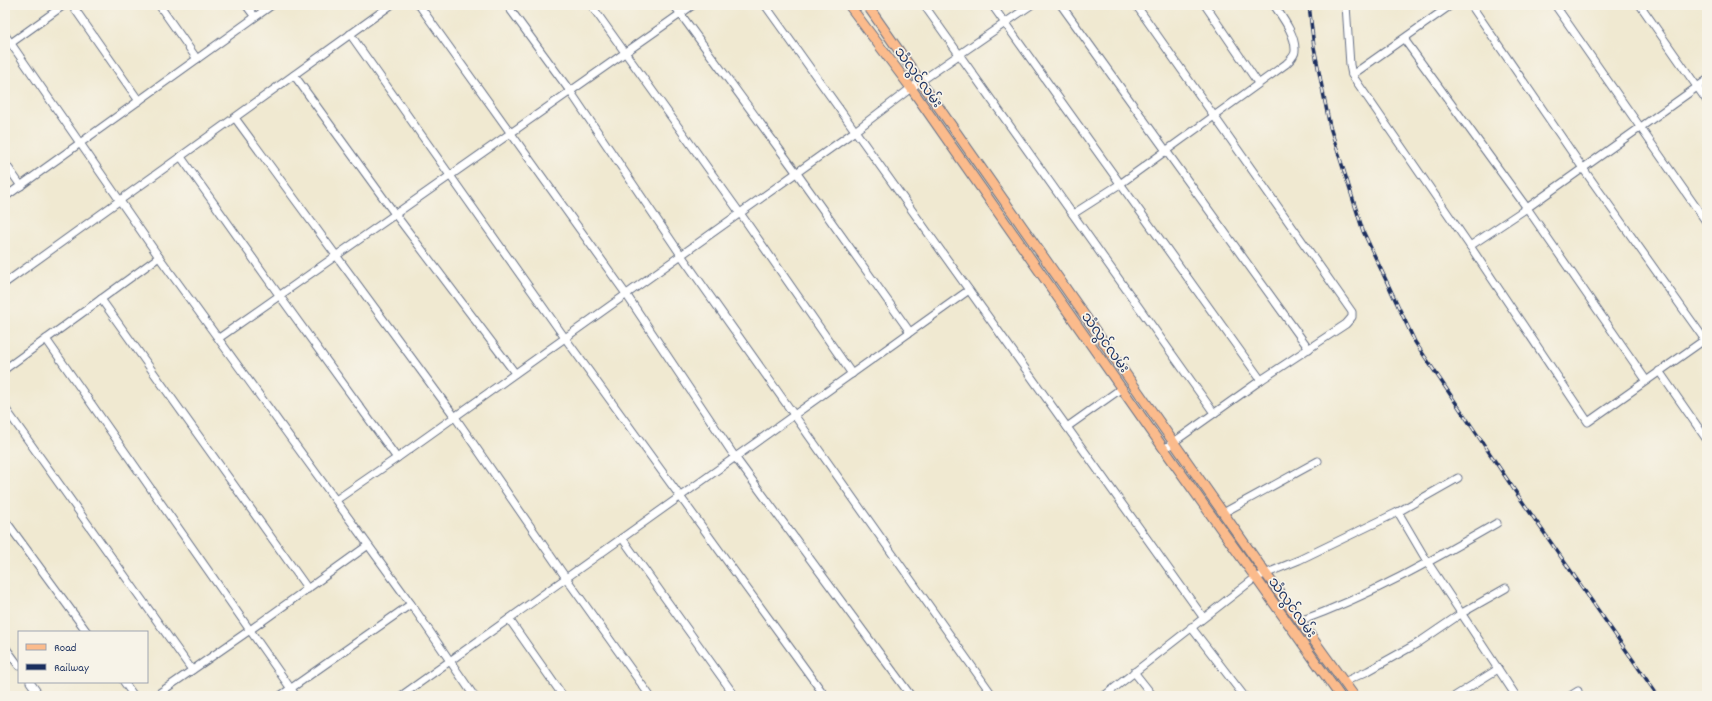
<svg xmlns="http://www.w3.org/2000/svg" width="1712" height="701" viewBox="0 0 1712 701" font-family="Dekko,'Noto Sans Myanmar',sans-serif">
<style>
.lines{fill:none;stroke-linecap:round;stroke-linejoin:round}
.minor-casing{stroke:#667086;stroke-width:9}
.major-casing{stroke:#667086;stroke-width:11}
.minor{stroke:#fff;stroke-width:7}
.major{stroke:#fbbb8c;stroke-width:9}
.rail-casing{stroke:#1b2f5e;stroke-width:3.5}
.rail{stroke:#f7f3e8;stroke-width:2;stroke-dasharray:6;stroke-linecap:butt}
.labels{text-anchor:middle;stroke-width:3.5;stroke-linejoin:round;paint-order:stroke}
.street-label{font-size:14px;fill:#1b2f5e;stroke:#f7f3e8}
</style>
<rect width="100%" height="100%" fill="#f7f3e8"/>
<filter id="ink" filterUnits="userSpaceOnUse"><feTurbulence type="fractalNoise" baseFrequency=".025" numOctaves="2"/><feDisplacementMap in="SourceGraphic" scale="8" xChannelSelector="R" yChannelSelector="G"/><feConvolveMatrix kernelMatrix="1 2 1 2 8 2 1 2 1" color-interpolation-filters="sRGB"/></filter>
<filter id="wash" filterUnits="userSpaceOnUse"><feTurbulence type="fractalNoise" baseFrequency=".012" numOctaves="4" result="noise"/><feDisplacementMap in="SourceGraphic" scale="16" xChannelSelector="R" yChannelSelector="G"/><feGaussianBlur stdDeviation="0.9" result="paint"/><feColorMatrix in="noise" values="0 0 0 0 0 0 0 0 0 0 0 0 0 0 0 0 0 1.4 0 .05"/><feComposite in="paint" operator="in"/></filter>
<g filter="url(#wash)">
<rect width="100%" height="100%" fill="#f0e9d1"/>
</g>
<g filter="url(#ink)">
<g class="lines">
<defs>
<g id="minor">
<polyline points="72,5 139,101"/>
<polyline points="159,5 197,59"/>
<polyline points="246,5 255,17"/>
<polyline points="419,5 626,294 735,457 911,696"/>
<polyline points="507,5 570,91 681,255 993,696"/>
<polyline points="591,5 740,213 852,374"/>
<polyline points="674,5 796,172 910,332"/>
<polyline points="765,5 1203,617"/>
<polyline points="924,5 1214,413"/>
<polyline points="992,5 1261,380"/>
<polyline points="1061,5 1309,349"/>
<polyline points="1136,5 1352,312 1352,317 1346,324 1261,380 1164,449"/>
<polyline points="1205,5 1258,83"/>
<polyline points="1346,5 1350,65 1352,75 1470,246 1588,422 1707,338"/>
<polyline points="1471,5 1582,167 1705,340"/>
<polyline points="1555,5 1707,223"/>
<polyline points="1640,5 1707,101"/>
<polyline points="350,34 565,338 825,696"/>
<polyline points="5,35 159,257 411,604 474,696"/>
<polyline points="1404,39 1527,208 1646,380"/>
<polyline points="11,43 64,5"/>
<polyline points="294,75 395,214 515,373"/>
<polyline points="1352,75 1451,5"/>
<polyline points="235,118 455,417 566,578 650,696"/>
<polyline points="181,157 279,295 397,458"/>
<polyline points="5,163 21,186"/>
<polyline points="5,197 272,5"/>
<path d="M1073,214L1120,184L1286,64C1290,60 1295,56 1295,51C1296,35 1282,17 1274,5"/>
<polyline points="1470,246 1527,208 1707,80"/>
<polyline points="5,283 391,5"/>
<polyline points="101,299 308,589"/>
<polyline points="219,338 693,5"/>
<polyline points="46,339 296,696"/>
<polyline points="5,369 159,257"/>
<polyline points="1659,371 1707,440"/>
<polyline points="5,408 192,670"/>
<polyline points="1067,427 1122,388"/>
<polyline points="336,500 397,458 855,131 911,88 1031,5"/>
<polyline points="1398,512 1428,563 1516,696"/>
<polyline points="1223,513 1318,461"/>
<polyline points="5,520 87,632"/>
<polyline points="622,538 735,696"/>
<polyline points="509,619 563,696"/>
<path d="M1300,621C1370,596 1433,560 1497,523"/>
<polyline points="1191,627 1244,696"/>
<polyline points="5,647 19,666"/>
<polyline points="1134,672 1153,696"/>
<polyline points="30,682 40,696"/>
<polyline points="124,682 134,696"/>
<polyline points="1344,682 1368,671 1418,643 1462,613 1506,588"/>
<polyline points="155,696 250,630 367,546"/>
<polyline points="280,696 411,604"/>
<polyline points="401,696 969,290"/>
<polyline points="1104,696 1255,578 1299,560 1398,512 1458,478"/>
<polyline points="1455,696 1498,669"/>
<polyline points="1570,696 1578,691"/>
</g>
<g id="major">
<polyline points="849,5 911,88 1164,449 1340,696"/>
<polyline points="867,5 1266,574 1354,696"/>
</g>
</defs>
<use href="#minor" class="minor-casing"/>
<use href="#major" class="major-casing"/>
<use href="#minor" class="minor"/>
<use href="#major" class="major"/>
<defs>
<polyline id="rail" points="1309,5 1314,47 1330,127 1363,231 1415,342 1515,491 1658,696"/>
</defs>
<use href="#rail" class="rail-casing"/>
<use href="#rail" class="rail"/>
</g>
</g>
<g class="labels">
<g class="street-label">
<text transform="translate(919 77) rotate(54)" y="5">သံလွင်လမ်း</text>
<text transform="translate(1106 342) rotate(54)" y="5">သံလွင်လမ်း</text>
<text transform="translate(1293 607) rotate(54)" y="5">သံလွင်လမ်း</text>
</g>
</g>
<rect width="1712" height="701" fill="none" stroke="#f7f3e8" stroke-width="20"/>
<rect x="18" y="631" width="130" height="52" fill="#f7f3e8" stroke="#9fa5b1"/>
<rect x="26" y="644" width="20" height="6" fill="#fbbb8c" stroke="#9fa5b1"/>
<text x="54" y="651" font-size="12" fill="#1b2f5e">Road</text>
<rect x="26" y="664" width="20" height="6" fill="#1b2f5e" stroke="#9fa5b1"/>
<text x="54" y="671" font-size="12" fill="#1b2f5e">Railway</text>
</svg>
